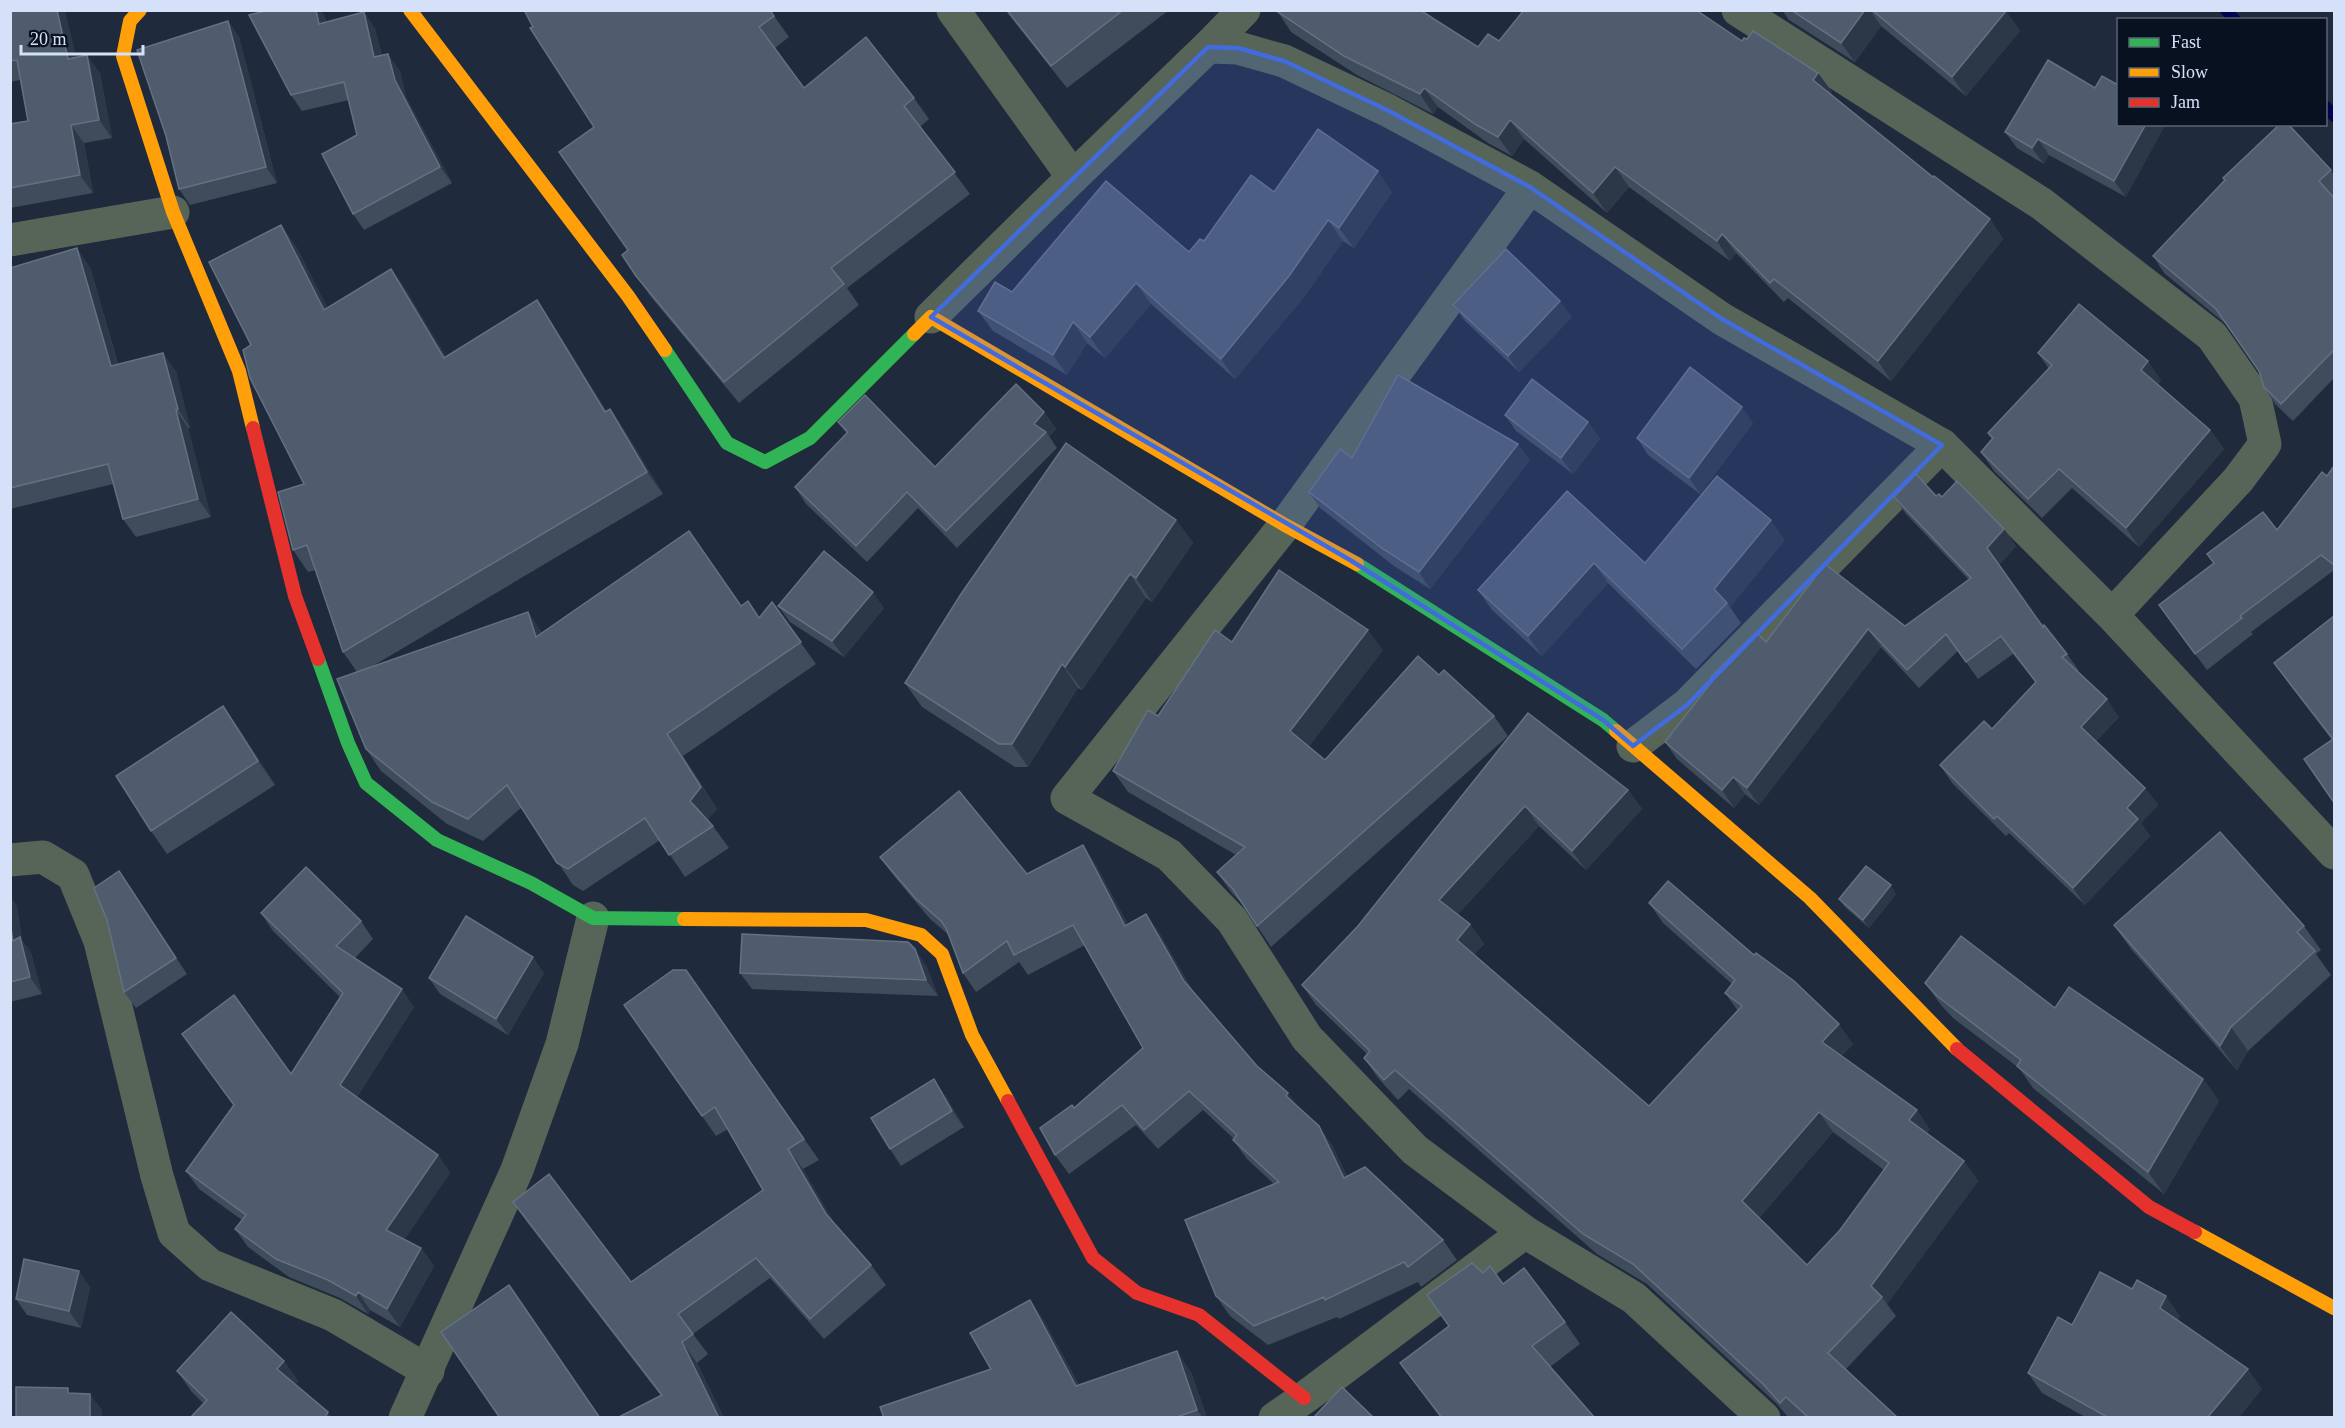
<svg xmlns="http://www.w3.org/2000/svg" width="2345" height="1428" viewBox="0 0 2345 1428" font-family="'Times New Roman',serif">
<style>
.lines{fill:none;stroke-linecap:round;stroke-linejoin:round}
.stream{stroke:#03044c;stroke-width:12}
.street{stroke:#566558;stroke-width:33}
.fast{stroke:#30b455;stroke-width:14}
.slow{stroke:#ff9f0a;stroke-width:14}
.jam{stroke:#e5322d;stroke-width:14}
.wall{fill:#3f4c5c;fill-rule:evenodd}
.shaded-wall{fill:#2c3848}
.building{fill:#4f5c6d;stroke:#647182;stroke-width:1.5;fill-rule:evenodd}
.marked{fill:#426bde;fill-opacity:0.2;stroke:#426bde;stroke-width:4.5;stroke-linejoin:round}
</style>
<rect width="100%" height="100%" fill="#202a3d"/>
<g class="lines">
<g class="stream">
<polyline points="2226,10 2235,20"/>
<polyline points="2326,107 2334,116"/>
</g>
<g class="street">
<polyline points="953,10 1073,177 1208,47 1238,48 1284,61 1387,110 1530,187 1722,319 1942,445 2112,615 2334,853"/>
<polyline points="1738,10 2042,204 2212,336 2255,398 2265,444 2238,480 2112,615"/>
<polyline points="1208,47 1244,10"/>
<polyline points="1530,187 1285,525 1067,798 1169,855 1232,920 1307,1038 1415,1150 1525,1232 1634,1298 1764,1418"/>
<polyline points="10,240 173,212"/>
<polyline points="931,317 1073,177"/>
<polyline points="1633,746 1687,705 1942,445"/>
<polyline points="10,860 43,857 73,875 100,941 157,1176 174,1233 210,1265 333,1315 428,1371"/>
<polyline points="405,1418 517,1170 562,1044 593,918"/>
<polyline points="1275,1418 1304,1398 1525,1232"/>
</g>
<g class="fast">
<polyline points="665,350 727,443 765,462 810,438 914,334"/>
<polyline points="1357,564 1603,720 1616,731"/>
<polyline points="318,659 348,743 366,783 437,840 531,883 593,918 684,919"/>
</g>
<g class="slow">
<polyline points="140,10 130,21 123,56 173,212 239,371 253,428"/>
<polyline points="410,10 628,296 665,350"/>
<polyline points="914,334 931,317 1285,525 1357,564"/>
<polyline points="1616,731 1810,898 1957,1049"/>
<polyline points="684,919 866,920 921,935 942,954 972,1035 1008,1101"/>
<polyline points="2195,1232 2334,1308"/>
</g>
<g class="jam">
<polyline points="253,428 295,596 318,659"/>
<polyline points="1957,1049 2149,1207 2195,1232"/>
<polyline points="1008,1101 1093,1258 1137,1293 1199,1315 1304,1398"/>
</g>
</g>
<g class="wall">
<polygon points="10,10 100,73 112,138 84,143 93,193 10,208 10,124 28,121 20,80 10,82"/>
<polygon points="270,10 320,10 325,17 326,22 364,12 375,29 382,56 400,71 406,97 452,183 364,230 353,214 357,135 349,100 302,111 291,95"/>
<polygon points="770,10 789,37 775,48 804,88 914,98 929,119 920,127 970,194 847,288 859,305 739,403 651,297 622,255 628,250 594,127 533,27"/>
<polygon points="1005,10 1169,10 1067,88"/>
<polygon points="1782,10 2005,10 2020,31 1966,96 1881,26 1855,62 1789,20"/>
<polygon points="1278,12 1478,47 1499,41 1742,41 1747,39 1818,73 1832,92 1830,94 1933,177 1990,219 2003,239 1891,381 1788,298 1784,302 1736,253 1730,261 1629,187 1607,213 1524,139 1512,156 1488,143 1438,107 1433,114 1357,75 1291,32"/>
<polygon points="228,21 239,37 277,183 190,205 179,189"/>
<polygon points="2048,60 2126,197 2049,155 2044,164 2017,148 2005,132"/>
<polygon points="2331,170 2334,176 2334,194 2333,196 2334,198 2334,378 2293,421 2275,404 2264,387 2259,371 2227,325 2164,273 2153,256"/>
<polygon points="1274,192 1392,192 1354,248 1343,241 1304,297 1235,379 1151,304 1105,358 1087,343 1067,375 993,331 978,311 1012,292 1189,252"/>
<polygon points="281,225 297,248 327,308 391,269 407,292 446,357 537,300 552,323 606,411 625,431 663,494 371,667 528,612 542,633 741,606 760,618 772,602 816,664 683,756 717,809 707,820 713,826 729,848 685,877 660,840 583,891 573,885 521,808 483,841 447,824 381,771 366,749 357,672 343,652 316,570 308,572 293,550 304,484"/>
<polygon points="90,267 118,364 176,371 190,428 188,428 211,517 136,537 123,519 113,484 10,509 10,268"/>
<polygon points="1453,305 1572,317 1519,372 1465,321"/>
<polygon points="2038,353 2161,380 2158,384 2210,430 2224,449 2139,547 2072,488 2042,518 1994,471 1981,452 1992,439 1988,433 2049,369"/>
<polygon points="1044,412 1056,429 1049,436 1057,448 957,548 918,508 867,562 806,504 795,487 846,433 838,422 935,467"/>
<polygon points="1505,415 1588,422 1600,439 1573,474 1516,431"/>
<polygon points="1753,423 1700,494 1648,455 1637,438"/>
<polygon points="1352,458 1530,460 1430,589 1394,566 1320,508 1309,492"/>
<polygon points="2334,466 2334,573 2333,571 2251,632 2253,634 2207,670 2159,605 2277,530 2327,476"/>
<polygon points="1567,491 1645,563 1785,540 1730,607 1741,623 1696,669 1608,583 1542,656 1492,610 1478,590"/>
<polygon points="1936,496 1942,497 2004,529 2016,546 1999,565 2043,627 2067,654 2079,671 2078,672 2119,717 2096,741 2145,788 2158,805 2141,823 2150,836 2085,905 2009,833 2006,836 1952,783 1940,765 1992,729 2036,683 2013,654 1978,679 1958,651 1919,688 1881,647 1759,805 1745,794 1734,808 1677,759 1665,742 1713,680 1711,677 1766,642 1905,626 1969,580 1906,514 1894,497"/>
<polygon points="1176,520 1193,543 1152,602 1146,598 1082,690 1078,688 1028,767 1015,767 922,707 905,683"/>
<polygon points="778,606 884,608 844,657 790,622"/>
<polygon points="2334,616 2334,802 2304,759 2332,740 2290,685 2274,663"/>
<polygon points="1232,642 1383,650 1309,746 1325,760 1439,675 1494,716 1508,736 1271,947 1244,906 1231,892 1217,872 1236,855 1128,792 1113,771 1158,716"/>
<polygon points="223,706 240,730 275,785 167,854 151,831"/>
<path d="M1528,713L1628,790L1642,809L1586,870L1539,826L1458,914L1470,924L1484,944L1474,955L1649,1106L1738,1011L1725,993L1732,984L1663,923L1649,903L1853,1044L1841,1056L1930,1129L1927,1133L1964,1161L1978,1181L1887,1304L1896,1316L1846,1369L1898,1418H1801L1800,1416L1799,1418H1789L1777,1404L1647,1284L1597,1254L1409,1089L1398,1100L1378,1078L1364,1058L1367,1054L1316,1005L1302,985L1358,926ZM1833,1132L1884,1170L1840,1230L1807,1265L1759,1218Z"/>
<polygon points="880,857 1027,874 1096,865 1128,925 1160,934 1192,990 1257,1066 1288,1093 1297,1106 1332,1145 1347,1176 1443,1240 1457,1260 1421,1287 1418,1282 1339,1319 1337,1317 1268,1345 1230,1316 1216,1296 1274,1184 1247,1159 1233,1140 1234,1139 1203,1110 1158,1149 1136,1125 1069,1174 1055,1155 1074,1108 1143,1048 1085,945 1028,975 1019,962 976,992 963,973 949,935 930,919 894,876"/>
<polygon points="119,871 187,974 136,1008 124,992"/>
<polygon points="1896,894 1869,928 1845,907 1839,899"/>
<polygon points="10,897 17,906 22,940 31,953 42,994 10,1002"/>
<polygon points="261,913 361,921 373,939 355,958 414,1007 357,1097 438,1155 450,1173 404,1239 421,1248 434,1266 400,1327 370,1310 368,1314 340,1298 289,1277 248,1247 235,1229 242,1220 199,1189 186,1171 291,1074 340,997 273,931"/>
<polygon points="2114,925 2304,926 2321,950 2316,954 2331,975 2248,1051 2237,1070 2131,949"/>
<polygon points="926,965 938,996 752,989 740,973"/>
<polygon points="686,970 819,1160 803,1169 833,1222 871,1265 886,1285 824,1339 770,1278 693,1334 708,1354 697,1363 724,1418 617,1418 661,1396 527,1222 513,1202 631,1282 763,1190 728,1129 716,1136 624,1005"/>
<polygon points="544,973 508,1035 440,994 429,978"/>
<polygon points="1925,983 2055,1008 2203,1079 2219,1101 2164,1194 2033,1088 2019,1068 1953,1018 1941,1005"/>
<polygon points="945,1095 964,1127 901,1166 890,1149"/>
<polygon points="1483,1273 1565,1322 1580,1344 1550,1367 1595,1418 1441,1418 1400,1363 1449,1326"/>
<polygon points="90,1287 81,1328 27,1315 16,1299"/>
<polygon points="1030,1300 1044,1321 1079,1385 1191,1372 1207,1418 884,1418 991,1369"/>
<polygon points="2180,1316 2178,1320 2262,1389 2238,1418 2087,1418 2042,1393 2028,1373 2072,1325"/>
<polygon points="284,1361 298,1381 295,1384 204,1404 191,1391 177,1371"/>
</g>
<g class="shaded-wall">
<polygon points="57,10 65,10 81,77 68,59"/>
<polygon points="316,10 320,10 325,17 330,40 319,24"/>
<polygon points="1865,10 1870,10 1881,26 1855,62 1841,43"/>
<polygon points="2006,11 2020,31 1966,96 1952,77"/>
<polygon points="364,12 375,29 386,74 374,57"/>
<polygon points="228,21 239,37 277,183 266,167"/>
<polygon points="388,54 400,71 406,97 452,183 440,167 395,80"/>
<polygon points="87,55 100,73 112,138 99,120"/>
<polygon points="1818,73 1832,92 1826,100 1813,80"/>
<polygon points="1424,88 1438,107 1433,114 1420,94"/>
<polygon points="1510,120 1524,139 1512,156 1498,137"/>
<polygon points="2146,124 2166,124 2126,197 2114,181"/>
<polygon points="71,125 84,143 93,193 80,175"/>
<polygon points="2038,139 2049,155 2044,164 2032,148"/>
<polygon points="1615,167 1629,187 1607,213 1593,193"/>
<polygon points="1378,171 1392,192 1354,248 1339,228"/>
<polygon points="1990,219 2003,239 1891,381 1878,361"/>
<polygon points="1328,220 1343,241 1304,297 1235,379 1221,359"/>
<polygon points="281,225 297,248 340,332 324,310"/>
<polygon points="1722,234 1736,253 1730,261 1717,241"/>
<polygon points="77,248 90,267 123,384 111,366"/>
<polygon points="391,269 407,292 460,380 444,358"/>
<polygon points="1136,283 1151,304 1105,358 1090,337"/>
<polygon points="537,300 552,323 621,434 605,412"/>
<polygon points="1560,301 1572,317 1519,372 1508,356"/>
<polygon points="1073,322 1087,343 1067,375 1053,355"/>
<polygon points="163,353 176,371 190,428 178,409"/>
<polygon points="2148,361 2161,380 2154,389 2141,370"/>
<polygon points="1742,407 1753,423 1700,494 1689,478"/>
<polygon points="610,409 625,431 663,494 647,472"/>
<polygon points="176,410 188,428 211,517 198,499"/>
<polygon points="1044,412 1056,429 1049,436 1046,432 1034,424"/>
<polygon points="1588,422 1600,439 1573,474 1561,458"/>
<polygon points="2210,430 2224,449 2139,547 2126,528"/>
<polygon points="1518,444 1530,460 1430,589 1419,572"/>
<polygon points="1176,520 1193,543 1152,602 1136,578"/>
<polygon points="1771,520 1785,540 1730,607 1714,589"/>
<polygon points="2004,529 2016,546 1999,565 1987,548"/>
<polygon points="1594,563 1608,583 1542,656 1528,636"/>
<polygon points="1130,574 1146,598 1082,690 1065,667"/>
<polygon points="873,592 884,608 844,657 832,641"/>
<polygon points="528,612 543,634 536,637"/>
<polygon points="1868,629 1881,647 1759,805 1747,788"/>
<polygon points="1368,630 1383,650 1305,751 1290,731"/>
<polygon points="1062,664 1078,688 1028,767 1012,744"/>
<polygon points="2107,699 2119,717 2093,744 2081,727"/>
<polygon points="223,706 240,730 275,785 258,761"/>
<polygon points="667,734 717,809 705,823 690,801"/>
<polygon points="1733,777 1745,794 1734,808 1722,790"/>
<polygon points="2145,788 2158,805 2141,823 2150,836 2085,905 2073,888 2127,808"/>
<polygon points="1628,790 1642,809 1586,870 1572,851"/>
<polygon points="1525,806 1539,826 1453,919 1439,900"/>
<polygon points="1083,845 1096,865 1139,946 1125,926"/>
<polygon points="119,871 130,887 187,974 176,958"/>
<polygon points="1891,885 1896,894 1869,928 1863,920"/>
<polygon points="10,897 17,906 22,940 31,953 42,994 30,977 13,941 10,922"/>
<polygon points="1146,914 1160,934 1198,1001 1184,981"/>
<polygon points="1470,924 1484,944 1470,960 1457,940"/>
<polygon points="915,949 926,965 938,996 926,980"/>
<polygon points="533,957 544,973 508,1035 496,1019"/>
<polygon points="402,989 414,1007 353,1103 340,1085"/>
<polygon points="1839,1024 1853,1044 1836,1061 1822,1042"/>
<polygon points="2231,1027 2248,1051 2237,1070 2220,1046"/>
<polygon points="934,1079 945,1095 964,1127 952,1111"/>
<polygon points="2203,1079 2219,1101 2164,1194 2148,1172"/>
<polygon points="1288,1093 1302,1113 1286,1096"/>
<polygon points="1917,1110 1930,1129 1923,1140 1909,1120"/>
<polygon points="1819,1112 1833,1132 1756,1221 1742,1201"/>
<polygon points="1319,1126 1332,1145 1357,1197 1344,1178"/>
<polygon points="788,1149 803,1169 841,1234 826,1214"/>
<polygon points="438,1155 450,1173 399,1248 386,1230"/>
<polygon points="1964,1161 1978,1181 1887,1304 1882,1297 1871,1286"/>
<polygon points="421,1248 434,1266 400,1327 387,1309"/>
<polygon points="79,1271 90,1287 81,1328 69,1311"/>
<polygon points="358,1292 370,1310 368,1314 356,1296"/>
<polygon points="2166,1296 2180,1316 2174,1328 2160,1308"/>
<polygon points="1030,1300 1044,1321 1090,1406 1076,1386"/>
<polygon points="682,1342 697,1363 724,1418 719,1418"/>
<polygon points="1177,1351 1191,1372 1207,1418 1203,1418 1197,1410"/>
<polygon points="284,1361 298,1381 291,1388 277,1369"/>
<polygon points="2248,1369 2262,1389 2238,1418 2207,1418"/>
<polygon points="90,1394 102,1410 102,1418 90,1418"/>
<polygon points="328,1412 332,1418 325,1418"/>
</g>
<g class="building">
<polygon points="10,10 57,10 68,59 87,55 99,120 71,125 80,175 10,188 10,124 28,121 17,60 10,61"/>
<polygon points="270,10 316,10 319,24 364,12 374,57 388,54 395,80 440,167 353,214 322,154 357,135 344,82 291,95 249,15"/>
<polygon points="524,10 770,10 774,16 759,27 804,88 866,37 914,98 904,106 955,172 831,268 844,284 724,382 636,276 622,255 628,250 559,152 594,127 530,28 533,27"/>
<polygon points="1007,10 1123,10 1051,66"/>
<polygon points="1279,10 1420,10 1478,47 1488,34 1499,41 1524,10 1696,10 1742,41 1744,38 1747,39 1753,31 1818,73 1813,80 1933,177 1934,176 1990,219 1878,361 1774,279 1770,283 1722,234 1717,241 1615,167 1593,193 1510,120 1498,137 1475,124 1424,88 1420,94 1344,56 1278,12"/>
<polygon points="1791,10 1865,10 1841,43"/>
<polygon points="1872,10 2005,10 2006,11 1952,77"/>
<polygon points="228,21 266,167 179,189 166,136 137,50"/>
<polygon points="2048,60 2095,88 2102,76 2118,85 2118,124 2146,124 2114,181 2038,139 2032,148 2005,132"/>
<polygon points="2280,124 2288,124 2331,170 2319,181 2334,198 2334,350 2281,404 2264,387 2259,371 2216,309 2153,256 2225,180 2223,178"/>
<polygon points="1318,129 1378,171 1339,228 1328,220 1289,276 1221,359 1136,283 1090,337 1073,322 1053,355 978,311 995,282 1012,292 1106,181 1189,252 1200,239 1204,241 1251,175 1274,192"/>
<polygon points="281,225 324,310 391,269 444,358 537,300 605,412 610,409 647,472 343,652 307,545 293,550 278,492 304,484 250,378 243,350 251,345 209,262"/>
<polygon points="77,248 111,366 163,353 178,409 176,410 198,499 123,519 108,464 10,488 10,268"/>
<polygon points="1506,249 1560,301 1508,356 1453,305"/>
<polygon points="2079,304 2148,361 2141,370 2210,430 2126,528 2059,469 2028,499 1981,452 1993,438 1988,433 2052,365 2038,353"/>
<polygon points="1690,367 1742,407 1689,478 1637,438"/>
<polygon points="1398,375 1518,444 1419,572 1383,549 1309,492 1340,449 1352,458"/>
<polygon points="1532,379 1588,422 1561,458 1505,415"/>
<polygon points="1016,384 1044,412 1034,424 1046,432 946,531 907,492 856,546 795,487 848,432 838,422 865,395 935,467"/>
<polygon points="1066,443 1176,520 1136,578 1130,574 1065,667 1062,664 1012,744 999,744 905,683 961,594"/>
<polygon points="2334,466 2334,565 2321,555 2240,616 2242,618 2195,654 2159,605 2214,563 2207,554 2263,512 2277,530 2322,472 2327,476"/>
<polygon points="1916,474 1936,496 1939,494 1942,497 1957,481 2004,529 1987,548 2043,627 2044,625 2067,654 2062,657 2107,699 2081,727 2145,788 2127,808 2138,819 2073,888 1997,816 1994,819 1940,765 1984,721 1992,729 2036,682 2001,636 1966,662 1946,634 1907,670 1868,629 1747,788 1733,777 1722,790 1665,742 1714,679 1711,677 1756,632 1766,642 1825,564 1905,626 1971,578 1894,497"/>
<polygon points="1717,476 1771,520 1714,589 1727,603 1682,649 1594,563 1528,636 1478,590 1567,491 1645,563"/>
<polygon points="689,531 741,606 748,601 759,618 772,602 801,642 667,734 701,787 690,801 713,826 669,855 645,818 568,869 557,863 507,785 468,819 432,802 366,749 337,679 528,612 536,637"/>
<polygon points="824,551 873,592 832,641 778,606"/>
<polygon points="1279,570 1368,630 1290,731 1325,760 1418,656 1439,675 1444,670 1494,716 1257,926 1233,889 1217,872 1245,847 1113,771 1148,710 1158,716 1215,630 1232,642"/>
<polygon points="2334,616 2334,800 2333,801 2304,759 2333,739 2274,663"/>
<polygon points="223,706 258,761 151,831 116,776"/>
<path d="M1528,713L1628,790L1572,851L1525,806L1439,900L1470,924L1457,940L1649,1106L1742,1006L1725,993L1735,980L1649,903L1668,881L1754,955L1756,953L1794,981L1839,1024L1822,1042L1917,1110L1909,1120L1964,1161L1871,1286L1882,1297L1828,1353L1898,1418H1809L1786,1397L1780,1403L1763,1384L1633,1264L1583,1234L1395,1070L1384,1080L1364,1058L1370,1051L1302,985L1358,926ZM1819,1112L1889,1163L1840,1230L1807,1265L1742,1201Z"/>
<polygon points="959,791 1027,874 1083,845 1125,926 1146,914 1184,981 1257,1066 1288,1093 1286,1096 1319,1126 1344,1178 1365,1167 1443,1240 1408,1267 1404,1262 1325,1300 1324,1297 1254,1326 1216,1296 1185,1220 1279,1182 1233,1140 1237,1135 1189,1091 1144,1130 1122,1105 1055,1155 1040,1128 1072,1105 1074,1108 1143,1048 1073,925 1014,955 1007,941 963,973 946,928 941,921 916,899 880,857"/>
<polygon points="2220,832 2304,926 2297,932 2315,951 2231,1027 2220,1046 2114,925"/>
<polygon points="1866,866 1891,885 1863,920 1839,899"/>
<polygon points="306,867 361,921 336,946 402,989 340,1085 438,1155 386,1230 421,1248 387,1309 358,1292 356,1296 328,1280 276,1259 235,1229 246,1215 186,1171 234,1105 182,1034 234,995 291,1074 343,993 261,913"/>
<polygon points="119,871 176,958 124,992 107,920 94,888"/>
<polygon points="466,916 533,957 496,1019 429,978"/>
<polygon points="10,922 13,941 20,937 30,977 10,982"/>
<polygon points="742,934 908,942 915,949 926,980 740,973"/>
<polygon points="1961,936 2055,1008 2069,987 2203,1079 2148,1172 2017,1066 2021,1060 1937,996 1925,983"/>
<polygon points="673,970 686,970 804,1139 788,1149 826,1214 871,1265 810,1319 756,1258 678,1314 693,1334 682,1342 719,1418 617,1418 662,1395 513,1202 549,1174 631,1282 763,1190 715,1107 702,1116 624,1005"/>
<polygon points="934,1079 952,1111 890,1149 871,1118"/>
<polygon points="24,1259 79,1271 69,1311 16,1299"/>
<polygon points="1472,1263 1483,1273 1490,1266 1503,1284 1524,1268 1565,1322 1532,1346 1595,1418 1442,1418 1400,1363 1449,1326 1427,1295"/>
<polygon points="2100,1272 2132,1289 2137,1280 2166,1296 2160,1308 2248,1369 2207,1418 2109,1418 2028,1373 2058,1317 2072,1325"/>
<polygon points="509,1285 600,1418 500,1418 441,1332"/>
<polygon points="1030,1300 1076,1386 1177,1351 1197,1410 1174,1418 884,1418 880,1407 991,1369 970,1333"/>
<polygon points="231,1312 284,1361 277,1369 328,1412 325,1418 190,1418 207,1400 177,1371"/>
<polygon points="16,1387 68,1388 68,1393 90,1394 90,1418 16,1418"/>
<polygon points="1342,1387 1374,1418 1313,1418"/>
</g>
<path class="marked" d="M1208,47L1238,48L1284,61L1387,110L1530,187L1722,319L1942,445L1687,705L1633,746L1603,720L1350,560L931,317Z"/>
<rect width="2345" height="1428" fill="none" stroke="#d4e1f8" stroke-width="24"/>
<rect x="2117" y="18" width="210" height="108" fill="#081120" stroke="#5a6476" stroke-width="1.5"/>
<rect x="2129" y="38" width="30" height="9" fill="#30b455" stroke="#5a6476" stroke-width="1.5"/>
<text x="2171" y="48" font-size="18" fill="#d4e1f8">Fast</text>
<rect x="2129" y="68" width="30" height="9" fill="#ff9f0a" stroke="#5a6476" stroke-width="1.5"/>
<text x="2171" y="78" font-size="18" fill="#d4e1f8">Slow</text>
<rect x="2129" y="98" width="30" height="9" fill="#e5322d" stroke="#5a6476" stroke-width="1.5"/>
<text x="2171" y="108" font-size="18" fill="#d4e1f8">Jam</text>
<path d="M21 45v9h122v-9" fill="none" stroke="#d4e1f8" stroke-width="3"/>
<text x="30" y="45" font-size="18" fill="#d4e1f8" stroke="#081120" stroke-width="4.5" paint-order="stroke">20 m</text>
</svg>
